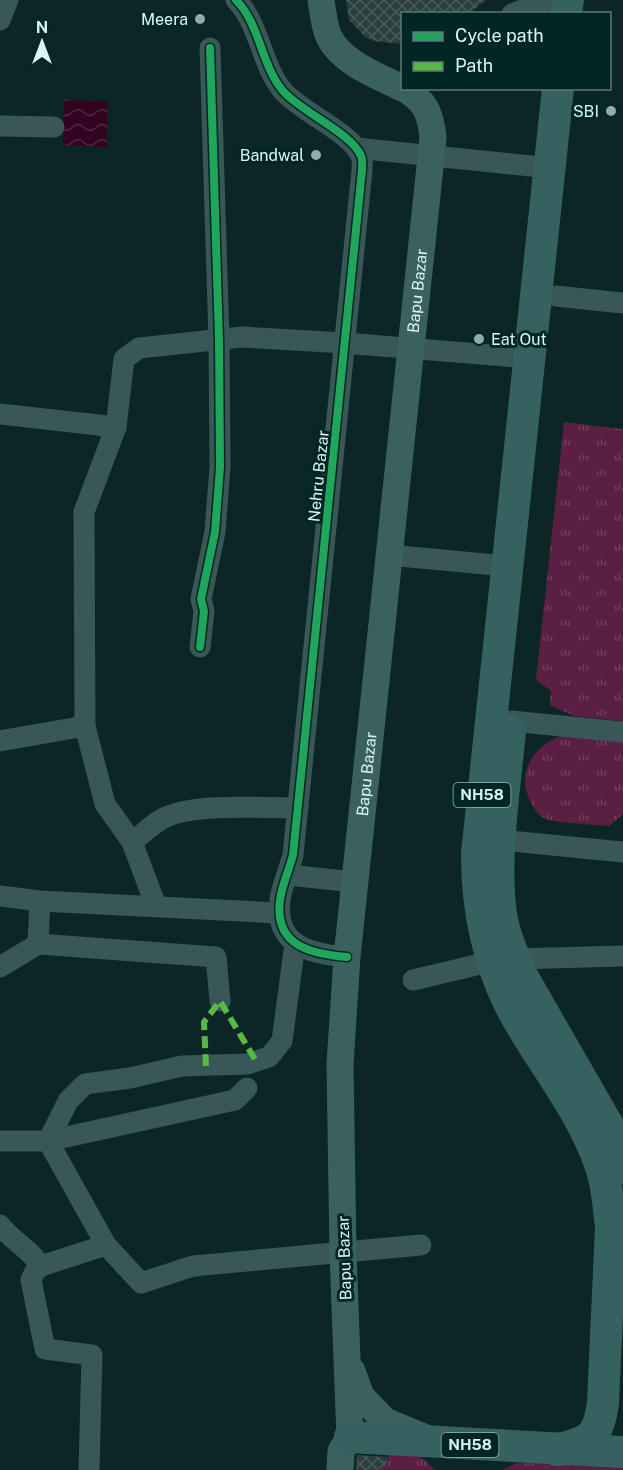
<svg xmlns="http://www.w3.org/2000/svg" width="623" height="1470" viewBox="0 0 623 1470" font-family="'Public Sans',sans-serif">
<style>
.grass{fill:url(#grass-tufts)}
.water{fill:url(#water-waves)}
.building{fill:url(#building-cross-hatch)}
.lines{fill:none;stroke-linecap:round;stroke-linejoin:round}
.minor{stroke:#385756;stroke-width:21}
.major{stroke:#3a615f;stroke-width:27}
.highway{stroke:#356261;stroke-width:32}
.quiet{stroke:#58b947;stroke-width:6;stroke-dasharray:12 6;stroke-linecap:butt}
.cycleway-casing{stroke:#022624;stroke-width:11}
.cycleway{stroke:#20a55d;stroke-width:8}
.poi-dot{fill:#93acaa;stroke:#022624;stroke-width:2}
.labels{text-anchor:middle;stroke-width:6;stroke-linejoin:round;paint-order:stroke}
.shield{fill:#022624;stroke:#9bb6b4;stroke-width:1.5}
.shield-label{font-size:15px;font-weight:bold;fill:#dcf4f2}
.poi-label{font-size:16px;fill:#dcf4f2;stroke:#022624;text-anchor:end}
.street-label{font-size:16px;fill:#dcf4f2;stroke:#022624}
</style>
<defs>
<pattern id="grass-tufts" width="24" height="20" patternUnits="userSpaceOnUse" patternTransform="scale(1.5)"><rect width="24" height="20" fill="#5b1f44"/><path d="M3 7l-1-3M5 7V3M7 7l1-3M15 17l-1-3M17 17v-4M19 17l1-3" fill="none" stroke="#72405f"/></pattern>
<pattern id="water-waves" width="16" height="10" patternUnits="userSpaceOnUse" patternTransform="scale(1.5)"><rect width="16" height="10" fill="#330322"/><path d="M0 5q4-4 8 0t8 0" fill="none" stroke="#502843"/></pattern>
<pattern id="building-cross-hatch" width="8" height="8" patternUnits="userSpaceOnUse" patternTransform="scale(1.5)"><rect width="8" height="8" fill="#2b403e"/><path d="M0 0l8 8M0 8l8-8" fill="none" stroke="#495c5a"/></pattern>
</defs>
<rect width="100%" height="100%" fill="#0b2624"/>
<g class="grass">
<polygon points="564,422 623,429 623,721 574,716 550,705 551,691 536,680"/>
<path d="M563,735L623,739V814L609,826C593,824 557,824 544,818C536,814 531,803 528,796C518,767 537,744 563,735Z"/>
<path d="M386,1454C407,1454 420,1450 434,1470H376L386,1465L388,1459Z"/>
<polygon points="516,1463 619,1464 623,1465 623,1470 503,1470"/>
</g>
<polygon class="water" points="64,100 108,101 107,147 63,145"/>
<g class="building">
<polygon points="346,0 486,0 469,14 402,14 402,44 374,41 365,37 349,20"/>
<polygon points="357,1455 387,1457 387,1462 384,1467 376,1470 356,1470"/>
</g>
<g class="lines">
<g class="minor">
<path d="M236,0C260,24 261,65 283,91C301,112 352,133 361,156C363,160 362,166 362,170L293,855C289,870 282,885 280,900C274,946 311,954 347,957"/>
<polyline points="512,14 548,0"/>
<polyline points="0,20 8,0"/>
<polyline points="0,126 54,127"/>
<polyline points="356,148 550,168"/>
<polyline points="556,296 623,303"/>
<polyline points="0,414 116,427 84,512 85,726 0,741"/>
<polyline points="116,427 124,359 139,348 242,337 345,343 529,358"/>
<polyline points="389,555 506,566"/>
<polyline points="200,647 204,611 201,599 215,532 220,467 219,340 210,48"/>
<polyline points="511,721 623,732"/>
<polyline points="85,726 105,804 132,842 156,906"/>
<polyline points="500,840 623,852"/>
<path d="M132,842C143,834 154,822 166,817C197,803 263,808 298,808"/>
<polyline points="288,875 354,882"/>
<polyline points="0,896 40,901 279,913"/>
<polyline points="38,944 40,901"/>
<polyline points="514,959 623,956"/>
<polyline points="0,967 38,944 216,957 220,1001"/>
<polyline points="413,980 493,961"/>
<polyline points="247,1088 235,1100 48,1141 68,1101 85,1084 130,1078 182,1066 247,1064 269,1057 282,1041 295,943"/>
<polyline points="0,1141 48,1141 106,1245 141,1283 193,1266 421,1245"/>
<path d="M0,1225C12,1241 30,1249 41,1266"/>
<polyline points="89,1470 92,1355 45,1349 31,1280 35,1271 41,1266 106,1245"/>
</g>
<g class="major">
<path d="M321,0C323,12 324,26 329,37C342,63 378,76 402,88"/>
<polyline points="352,1371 361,1396 385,1421 426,1438"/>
<path id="s1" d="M340,1470L341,1451L350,1437L343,1254L340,1064L347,957L433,138C431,114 425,100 403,88"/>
</g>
<g class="highway">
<polyline points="566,14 568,0"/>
<path d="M510,731C505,787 492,865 502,920C506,939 514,958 522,976L614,1136L623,1168"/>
<polyline points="350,1437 623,1452"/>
<path d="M557,1450C590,1441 598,1438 603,1403L611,1227C609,1211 608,1196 605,1181C589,1116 540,1063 510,1005C487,958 477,906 477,854L558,88"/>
</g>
<polyline class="quiet" points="206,1066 204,1022 220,1001 256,1061"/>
<defs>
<g id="cycleway">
<path d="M236,0C260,24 261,65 283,91C301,112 352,133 361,156C363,160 362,166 362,170L293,855C289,870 282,885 280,900C274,946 311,954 347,957"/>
<polyline points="200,647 204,611 201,599 215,532 220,467 219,340 210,48"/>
</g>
</defs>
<use href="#cycleway" class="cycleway-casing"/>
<use href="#cycleway" class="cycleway"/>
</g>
<g class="poi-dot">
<circle cx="200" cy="19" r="6"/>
<circle cx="611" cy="111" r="6"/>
<circle cx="316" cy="155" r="6"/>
<circle cx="479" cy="339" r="6"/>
</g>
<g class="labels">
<g class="shield">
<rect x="453.5" y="783" width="57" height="24" rx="4.5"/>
<rect x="441.5" y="1433" width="57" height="24" rx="4.5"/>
</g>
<g class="shield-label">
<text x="482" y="800">NH58</text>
<text x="470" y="1450">NH58</text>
</g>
<g class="poi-label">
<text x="188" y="25">Meera</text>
<text x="599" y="117">SBI</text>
<text x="304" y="161">Bandwal</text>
<text x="491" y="345" text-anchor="start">Eat Out</text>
</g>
<g class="street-label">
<text dy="6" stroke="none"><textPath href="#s1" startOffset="1186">Bapu Bazar</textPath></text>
<text transform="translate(318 476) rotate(-84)" y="6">Nehru Bazar</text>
<text dy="6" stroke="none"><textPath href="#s1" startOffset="700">Bapu Bazar</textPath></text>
<text transform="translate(344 1258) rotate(-92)" y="6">Bapu Bazar</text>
</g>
</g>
<rect x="401" y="12" width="210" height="78" fill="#022624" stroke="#597876" stroke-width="1.5"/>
<rect x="413" y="32" width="30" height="9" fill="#20a55d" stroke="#597876" stroke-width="1.5"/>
<text x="455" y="42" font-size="18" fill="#dcf4f2">Cycle path</text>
<rect x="413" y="62" width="30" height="9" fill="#58b947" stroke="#597876" stroke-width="1.5"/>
<text x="455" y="72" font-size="18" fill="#dcf4f2">Path</text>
<g transform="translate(42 42)" stroke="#022624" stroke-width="4.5" paint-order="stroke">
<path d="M0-4.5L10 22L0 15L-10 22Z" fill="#dcf4f2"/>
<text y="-9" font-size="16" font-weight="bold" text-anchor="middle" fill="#dcf4f2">N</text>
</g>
</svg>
